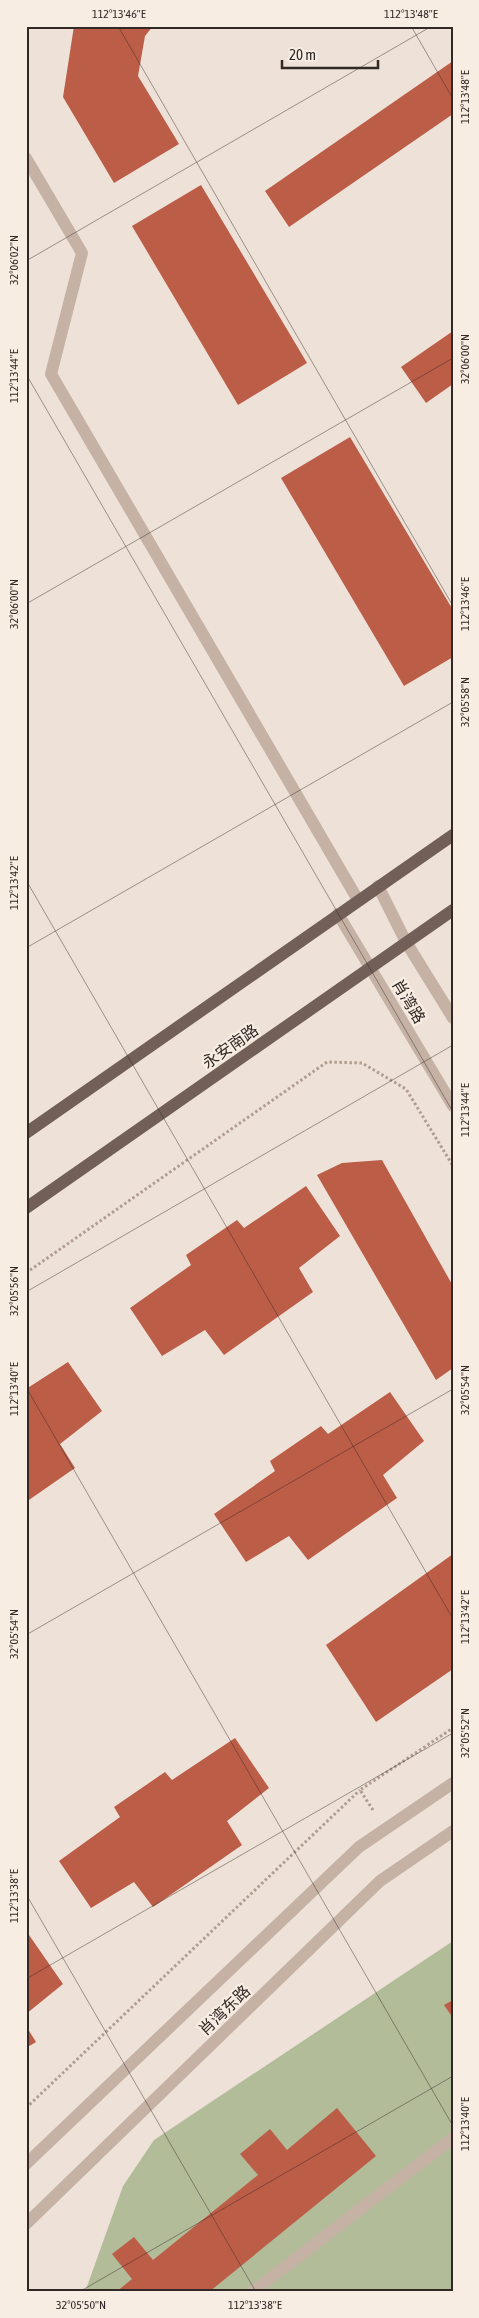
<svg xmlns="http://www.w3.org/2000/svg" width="479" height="2318" viewBox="0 0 479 2318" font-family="'Asap Condensed','Noto Sans SC',sans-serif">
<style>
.green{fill:#b2bc99}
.building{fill:#bc5d48}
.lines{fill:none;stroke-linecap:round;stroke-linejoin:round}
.path{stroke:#b19c90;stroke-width:3;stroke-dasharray:2.5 2.5;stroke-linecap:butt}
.service{stroke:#c5b2a5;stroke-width:12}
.minor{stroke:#c5b2a5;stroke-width:12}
.tertiary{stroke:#c5b2a5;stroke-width:12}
.primary{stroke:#725f58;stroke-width:12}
.ticks{fill:none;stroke:#322926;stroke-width:1;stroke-opacity:0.45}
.labels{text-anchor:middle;stroke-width:4.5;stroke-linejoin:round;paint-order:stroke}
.street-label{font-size:16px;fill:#322926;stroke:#f7ede3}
.neatline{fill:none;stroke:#322926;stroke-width:2}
.ticks-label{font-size:12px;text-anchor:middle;fill:#322926}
</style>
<rect width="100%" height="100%" fill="#eee2d8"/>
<polygon class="green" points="453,1941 453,2292 85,2292 123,2186 154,2140"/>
<g class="building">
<polygon points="74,26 153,26 145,36 138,76 179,144 114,183 63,97"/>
<polygon points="453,61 453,114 289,227 265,191"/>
<polygon points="201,185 307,363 238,405 132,226"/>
<polygon points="453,331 453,384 426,403 401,367"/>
<polygon points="350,437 453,610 453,657 404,686 281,478"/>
<polygon points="382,1160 453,1286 453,1368 436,1380 317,1175 342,1163"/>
<polygon points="306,1186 340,1236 299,1268 313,1292 224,1355 205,1330 162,1356 130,1308 191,1265 186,1255 237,1220 244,1228"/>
<polygon points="68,1362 102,1411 60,1444 75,1468 26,1502 26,1389"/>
<polygon points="390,1392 424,1441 383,1475 397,1498 308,1560 289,1536 246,1562 214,1514 275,1471 270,1461 321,1426 328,1434"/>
<polygon points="453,1554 453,1669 376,1722 326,1645"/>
<polygon points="235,1738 269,1788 227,1821 242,1845 153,1907 134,1882 91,1908 59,1861 120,1817 114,1807 165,1772 172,1780"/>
<polygon points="29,1935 63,1984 26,2014 26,1937"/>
<polygon points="453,2000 453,2018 444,2005"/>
<polygon points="26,2026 36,2042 26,2048"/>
<polygon points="337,2108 376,2156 209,2292 116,2292 132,2279 112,2254 134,2237 153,2260 258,2175 240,2154 270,2129 287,2150"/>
</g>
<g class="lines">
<g class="path">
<polyline points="26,1273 327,1062 362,1063 406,1089 453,1166"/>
<polyline points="373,1810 360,1790 453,1728"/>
<polyline points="26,2108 360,1790"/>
</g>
<polyline class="service" points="252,2292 453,2138"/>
<polyline class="minor" points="26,158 82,253 51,374 358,900"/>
<g class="tertiary">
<polyline points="378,886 406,942 453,1018"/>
<polyline points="338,914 453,1106"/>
<polyline points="26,2164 359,1847 453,1783"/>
<polyline points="26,2224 380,1881 453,1831"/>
</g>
<g class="primary">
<polyline points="26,1133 453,835"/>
<polyline points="26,1208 453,910"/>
</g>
</g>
<path class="ticks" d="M118,26L453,606M411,26L453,99M26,261L432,26M26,374L453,1112M26,604L453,358M26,880L453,1619M26,948L453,702M26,1292L453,1045M26,1387L453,2126M26,1635L453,1389M26,1894L256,2292M26,1979L453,1733M79,2292L453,2076"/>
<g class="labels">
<g class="street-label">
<text transform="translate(409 1001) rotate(59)" y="6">肖湾路</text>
<text transform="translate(230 1046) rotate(-35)" y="6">永安南路</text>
<text transform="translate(224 2010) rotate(-44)" y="6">肖湾东路</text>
</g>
</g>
<rect width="479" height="2318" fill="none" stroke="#f7ede3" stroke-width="55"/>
<path d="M282 60v8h96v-8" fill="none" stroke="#322926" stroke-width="2.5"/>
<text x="289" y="60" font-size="15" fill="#322926" stroke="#f7ede3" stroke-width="4" paint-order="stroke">20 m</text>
<rect x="28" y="28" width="424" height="2262" class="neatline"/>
<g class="ticks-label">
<text x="119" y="18">112°13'46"E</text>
<text x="411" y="18">112°13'48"E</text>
<text transform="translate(465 97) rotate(-90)" y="4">112°13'48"E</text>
<text transform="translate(14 260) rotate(-90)" y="4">32°06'02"N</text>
<text transform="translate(465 359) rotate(-90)" y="4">32°06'00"N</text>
<text transform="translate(14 376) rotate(-90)" y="4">112°13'44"E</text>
<text transform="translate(14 604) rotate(-90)" y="4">32°06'00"N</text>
<text transform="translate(465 604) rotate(-90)" y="4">112°13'46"E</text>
<text transform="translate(465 702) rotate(-90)" y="4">32°05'58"N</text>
<text transform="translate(14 883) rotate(-90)" y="4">112°13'42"E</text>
<text transform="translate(465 1110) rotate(-90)" y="4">112°13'44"E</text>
<text transform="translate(14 1291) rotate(-90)" y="4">32°05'56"N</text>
<text transform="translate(14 1389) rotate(-90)" y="4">112°13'40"E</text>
<text transform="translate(465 1390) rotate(-90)" y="4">32°05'54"N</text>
<text transform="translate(465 1617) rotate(-90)" y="4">112°13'42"E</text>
<text transform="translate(14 1634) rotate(-90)" y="4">32°05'54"N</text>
<text transform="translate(465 1733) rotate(-90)" y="4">32°05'52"N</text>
<text transform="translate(14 1896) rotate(-90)" y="4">112°13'38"E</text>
<text transform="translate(465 2124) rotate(-90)" y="4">112°13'40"E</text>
<text x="81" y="2309">32°05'50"N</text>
<text x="255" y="2309">112°13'38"E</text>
</g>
</svg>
